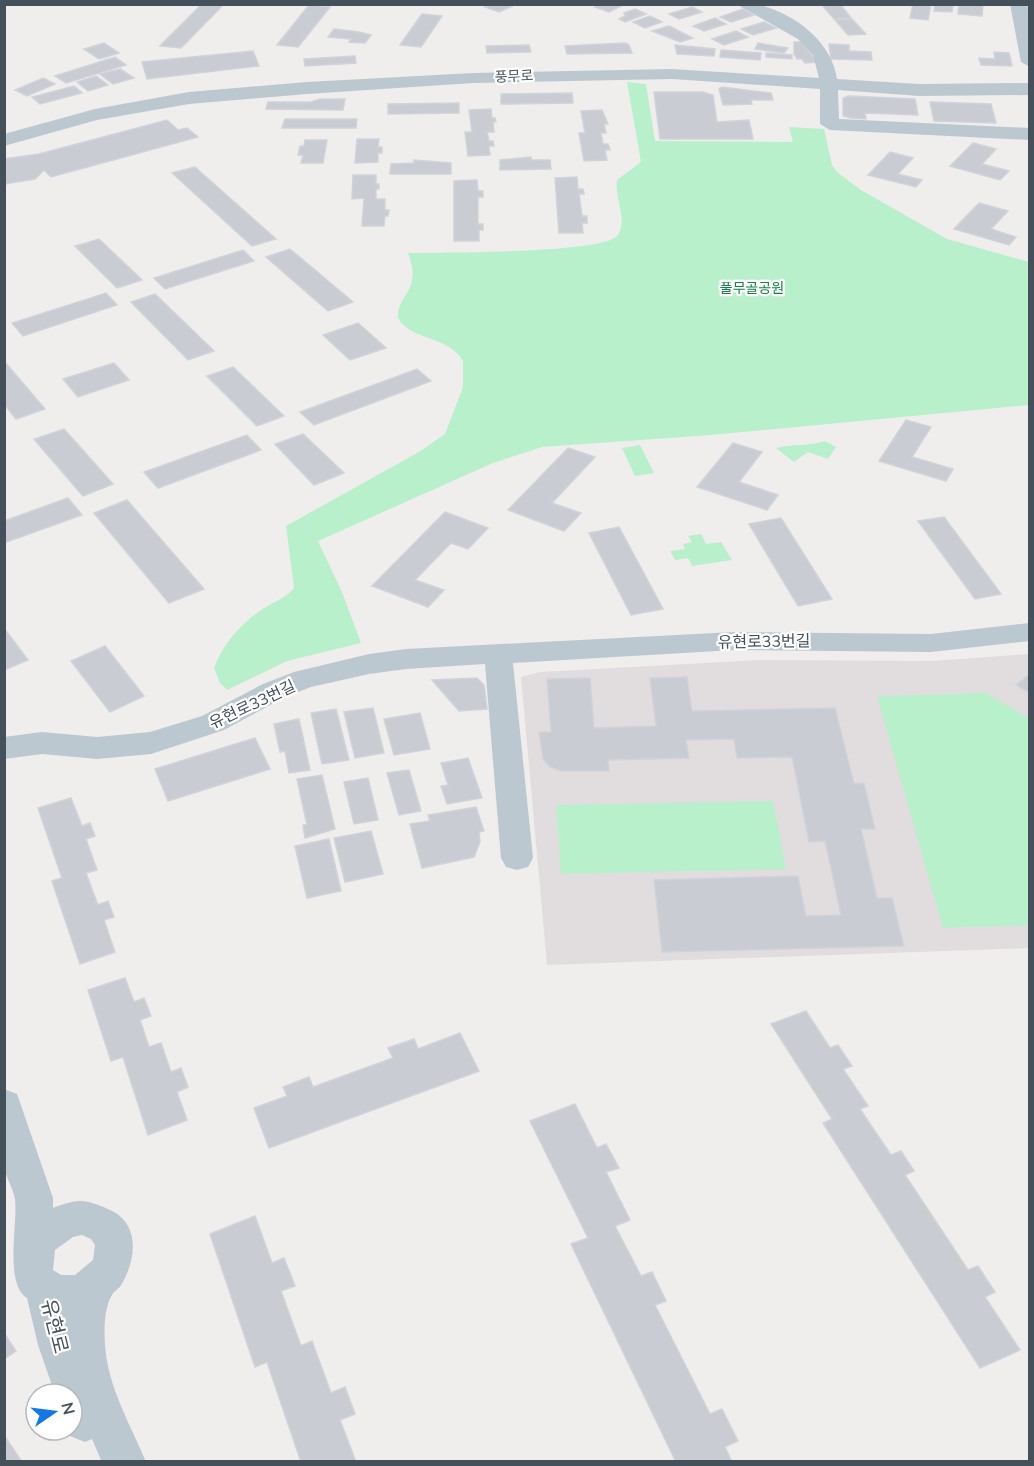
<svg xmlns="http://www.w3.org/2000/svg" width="1034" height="1466" viewBox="0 0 1034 1466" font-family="Mulish,'Noto Sans KR',sans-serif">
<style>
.education{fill:#e1dddf}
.green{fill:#b8f0cb}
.building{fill:#c9ccd2;stroke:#d0d3d9;stroke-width:1.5}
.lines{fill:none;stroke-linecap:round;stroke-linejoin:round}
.minor{fill:#bcc8d0;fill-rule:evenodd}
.labels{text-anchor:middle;stroke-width:4.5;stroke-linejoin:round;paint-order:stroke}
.far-street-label{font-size:14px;fill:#44515b;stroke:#fff}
.far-park-label{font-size:14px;fill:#137f44;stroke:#fff}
.street-label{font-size:16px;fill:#44515b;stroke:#fff}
.near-street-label{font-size:20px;fill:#44515b;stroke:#fff}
</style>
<rect width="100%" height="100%" fill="#f0eded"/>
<polygon class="education" points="1029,654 1029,948 547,965 521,677 541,672 758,660 933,661"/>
<g class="green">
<path d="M627,82L646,84L655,141L793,142L789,127L824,129L832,165L837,172L861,190L947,239L1029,262V405L711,435L542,447L493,463L318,541L342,592L361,643L287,661L227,690L220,683L214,668C223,643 244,620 266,607C276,601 287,597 294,588L286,526L419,452L445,434L463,387V361C450,336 411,341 398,318C397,293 423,292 408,253C438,252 606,254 618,235C628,218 614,197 617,180L641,162Z"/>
<path d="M825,441L836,447L828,459L808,452L794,462L776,448C793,444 810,446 825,441Z"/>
<polygon points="640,445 654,473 635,476 622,448"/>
<polygon points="701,534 706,544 721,542 732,560 692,566 688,558 675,560 670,551 685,549 683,544 692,542 688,536"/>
<polygon points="986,693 1029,718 1029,925 943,928 877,696"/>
<polygon points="773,801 786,869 561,874 556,805"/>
</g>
<g class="building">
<polygon points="202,4 224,4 181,48 160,46"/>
<polygon points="491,4 517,4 499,12 485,7"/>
<polygon points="600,4 616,4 621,6 609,12 595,7"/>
<polygon points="840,4 851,18 834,19 822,5"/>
<polygon points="913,4 931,4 928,20 910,18"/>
<polygon points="935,4 953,4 952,12 934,11"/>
<polygon points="959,4 983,4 982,16 958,14"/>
<polygon points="309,5 330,7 298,47 277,45"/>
<polygon points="692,7 702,12 679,19 669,14"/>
<polygon points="635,9 646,14 625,22 619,19 625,16 624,13"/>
<polygon points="743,9 754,15 731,22 720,17"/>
<polygon points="422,14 442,16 421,47 400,45"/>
<polygon points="650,16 662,22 645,28 633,22"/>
<polygon points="715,18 726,24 704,31 693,26"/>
<polygon points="852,19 866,34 848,35 835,20"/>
<polygon points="764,22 776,28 753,35 741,29"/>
<polygon points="669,26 693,38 680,42 652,31"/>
<polygon points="334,29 359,32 371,35 365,43 349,42 351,39 328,37"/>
<polygon points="736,31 748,37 724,45 712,39"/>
<polygon points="794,42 802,42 817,62 805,63 802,59 797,59 794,54"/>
<polygon points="104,43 119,53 99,59 84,49"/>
<polygon points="625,43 629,45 632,53 567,54 565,46"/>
<polygon points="758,43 788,48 784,53 755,49"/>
<polygon points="829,44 849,45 849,51 871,52 872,60 831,59"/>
<polygon points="529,45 531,52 487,53 486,46"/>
<polygon points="675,45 715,49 714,56 677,54"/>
<polygon points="721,50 761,53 760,60 720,57"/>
<polygon points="253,51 259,66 147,79 142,62"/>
<polygon points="994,52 1009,53 1012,66 981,65 979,58 995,59"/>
<polygon points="766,53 792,55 792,59 766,57"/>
<polygon points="355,56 356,63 305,66 304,59"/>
<polygon points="115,57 126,65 66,83 55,76"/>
<polygon points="120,69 134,78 113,84 100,74"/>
<polygon points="96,76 108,85 88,91 77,82"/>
<polygon points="43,78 55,84 27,96 15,90"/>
<polygon points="74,86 82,93 40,104 32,97"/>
<polygon points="722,87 771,93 773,100 751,100 752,104 723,105 719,89"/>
<polygon points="654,92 703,92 713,95 717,122 749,120 753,139 660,139"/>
<polygon points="572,93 573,103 501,104 501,94"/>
<polygon points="849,96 915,99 918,115 865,113 866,119 851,118 843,116 843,98"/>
<polygon points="320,99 345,99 343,110 266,109 268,102 311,102"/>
<polygon points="930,102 991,104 996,123 934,121"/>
<polygon points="459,103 459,113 388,114 388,104"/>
<polygon points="491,109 492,118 495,118 496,122 493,122 494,132 487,132 489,141 493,141 494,146 489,146 490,155 468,156 465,132 472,132 469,110"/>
<polygon points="602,110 608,124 604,124 606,133 601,133 603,144 608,144 610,150 605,150 607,160 584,161 579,133 585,133 581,111"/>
<polygon points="285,119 357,119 356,128 282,128"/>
<polygon points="167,120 178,130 187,128 198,137 51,177 44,170 35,179 4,184 4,159 39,154"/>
<polygon points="357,139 379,139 378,147 382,147 382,153 378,153 378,162 355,163"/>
<polygon points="305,140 327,140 323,163 301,163 303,155 298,155 300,146 304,146"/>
<polygon points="973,143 996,149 982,164 1009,171 1000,180 950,166"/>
<polygon points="890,152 913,158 898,174 922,180 916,187 868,175"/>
<polygon points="531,157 531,160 550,160 551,169 500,170 500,160"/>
<polygon points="414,160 451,163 451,174 390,174 391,164 414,163"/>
<polygon points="195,167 276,239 252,246 172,173"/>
<polygon points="353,175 376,175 376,184 379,184 379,189 376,189 376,199 385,199 385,210 389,210 388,216 385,216 384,226 362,226 364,198 352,199"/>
<polygon points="577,177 578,189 583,189 584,194 579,194 582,216 587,216 587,223 582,223 583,233 559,233 555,178"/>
<polygon points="477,180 478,191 483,191 483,197 478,197 478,224 483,224 483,230 479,230 479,241 454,241 454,181"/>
<polygon points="979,203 1008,211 991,229 1016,237 1009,245 954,229"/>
<polygon points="99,239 142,280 117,288 75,246"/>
<polygon points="290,249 353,302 328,311 266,257"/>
<polygon points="243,250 254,261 165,289 154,278"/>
<polygon points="106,293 117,305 23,336 12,323"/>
<polygon points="155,294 214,351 188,360 131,302"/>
<polygon points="358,323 386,348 350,360 323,335"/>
<polygon points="4,361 45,409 16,419 4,404"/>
<polygon points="114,363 129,380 78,397 63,379"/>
<polygon points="233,367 284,416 257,426 207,376"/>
<polygon points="417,369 431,381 314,425 300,412"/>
<polygon points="906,420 931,427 912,457 953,469 946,481 879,461"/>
<polygon points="64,429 113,484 83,496 34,439"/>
<polygon points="303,434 344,473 314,485 275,444"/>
<polygon points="247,435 261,450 158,488 144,472"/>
<polygon points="733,443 762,452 739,482 778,495 767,510 697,487"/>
<polygon points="568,448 595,457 552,503 581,513 564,531 508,510"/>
<polygon points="68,498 82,515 4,543 4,521"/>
<polygon points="127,500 204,589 169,603 94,513"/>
<polygon points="445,512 488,528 468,549 451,543 415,580 444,590 428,607 372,586"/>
<polygon points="944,517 1001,594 975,599 918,521"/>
<polygon points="781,518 832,599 798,606 749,524"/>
<polygon points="619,527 663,609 631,615 589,533"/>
<polygon points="4,628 28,660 4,670"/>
<polygon points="105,646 144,696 110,712 71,661"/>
<polygon points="1030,674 1030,693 1016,685"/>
<polygon points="687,677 692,711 835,708 854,784 864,783 875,829 861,829 877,898 892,898 904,946 662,952 654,880 798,876 806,916 841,915 825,841 809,842 792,757 737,758 734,739 686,740 689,758 608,760 609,771 561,771 550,767 543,759 539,732 551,732 547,679 590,678 594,728 656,726 650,678"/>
<polygon points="477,678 484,685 487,709 459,711 432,680"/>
<polygon points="373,708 384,753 355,758 344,712"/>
<polygon points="336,709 349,760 322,764 311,713"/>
<polygon points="420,713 430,749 394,755 384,719"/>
<polygon points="299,719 310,770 289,773 285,751 280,752 274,724"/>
<polygon points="255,738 270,769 168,801 155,769"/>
<polygon points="468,758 482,798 447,804 441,786 448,785 441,763"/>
<polygon points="409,770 421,811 399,815 387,773"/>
<polygon points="322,775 335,829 305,838 303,825 307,825 297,779"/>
<polygon points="368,778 378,820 354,824 344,782"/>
<polygon points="71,798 82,826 90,823 95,836 86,839 97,870 86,873 98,905 108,901 114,917 104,920 115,952 80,964 52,881 62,878 38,808"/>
<polygon points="476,807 484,831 479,832 480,842 474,857 422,868 410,824 430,821 428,815"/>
<polygon points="371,831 383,874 345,882 334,838"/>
<polygon points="329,839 341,891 307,898 295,846"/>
<polygon points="125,978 134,1002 144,998 151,1016 140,1020 149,1047 161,1043 171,1072 181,1068 188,1087 177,1092 187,1120 148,1135 123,1057 111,1061 88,990"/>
<polygon points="806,1011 830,1048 838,1045 852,1066 843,1069 868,1106 860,1109 891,1155 901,1151 914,1171 905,1175 968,1270 978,1266 995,1292 985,1297 1020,1350 980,1368 823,1123 832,1119 771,1024"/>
<polygon points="460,1033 479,1071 269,1148 254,1108 287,1096 283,1087 309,1077 313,1087 393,1058 388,1048 414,1039 418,1049"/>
<polygon points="575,1104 597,1148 606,1144 619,1168 606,1172 630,1220 615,1226 641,1276 652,1272 666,1301 655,1305 710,1414 722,1409 738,1441 725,1447 732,1462 676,1462 571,1244 588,1238 530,1121"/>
<polygon points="255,1216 272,1263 284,1258 295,1286 281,1291 301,1346 312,1341 331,1393 345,1387 355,1414 340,1420 356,1462 301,1462 267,1362 255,1367 210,1234"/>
<polygon points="4,1333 16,1351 4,1359"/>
<polygon points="4,1435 22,1462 4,1462"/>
</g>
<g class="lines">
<g class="minor">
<path d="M736,4C743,4 753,3 760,5C795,14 832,42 837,79L919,84L1030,83V95L919,96L838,90L839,119L1030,128V140L830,130L820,124V89L672,79L473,83L307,94L189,104L97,120L4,146V134L95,109L189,92L307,82L473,73L672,69L819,78L813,55L798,39Z"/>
<polygon points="1010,4 1027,4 1030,18 1030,67 1021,62"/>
<polygon points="1030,623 1030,641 931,652 734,650 513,663 533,858 528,867 517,870 506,867 501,858 485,664 406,669 369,674 311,687 283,698 224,730 151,754 97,759 42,754 4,759 4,737 42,732 97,737 150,732 202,716 263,684 294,672 369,654 406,649 734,632 931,634"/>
<path d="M4,1089L17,1094L53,1198V1208C79,1198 85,1199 110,1210C141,1224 136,1261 121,1285C119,1289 114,1291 112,1295C104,1308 104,1331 105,1345C108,1388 130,1423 146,1462H102L92,1439L85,1442L70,1436L68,1430H72V1394H55L38,1345L27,1298C4,1284 18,1223 15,1200C14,1189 6,1179 5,1169C0,1144 4,1114 4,1089ZM82,1235L91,1239L95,1245L93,1260L75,1275H61L53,1270L55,1250L73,1237Z"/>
</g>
</g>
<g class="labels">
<g class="far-street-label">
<text transform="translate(514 76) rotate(-3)" y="5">풍무로</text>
</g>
<g class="far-park-label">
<text x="752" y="293">풀무골공원</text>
</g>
<g class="street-label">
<text transform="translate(764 641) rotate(-1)" y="6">유현로33번길</text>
<text transform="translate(252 704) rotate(-25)" y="6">유현로33번길</text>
</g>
<g class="near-street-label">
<text transform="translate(55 1326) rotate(76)" y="7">유현로</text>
</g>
</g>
<rect width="1034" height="1466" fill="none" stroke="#44515b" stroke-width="12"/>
<g transform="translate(54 1412) rotate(76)"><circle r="28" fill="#ffffff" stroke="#b4b9bd" stroke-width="1.5"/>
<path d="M0-4.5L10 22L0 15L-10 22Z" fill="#1278e5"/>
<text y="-9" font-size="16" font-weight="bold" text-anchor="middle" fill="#44515b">N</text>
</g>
</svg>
